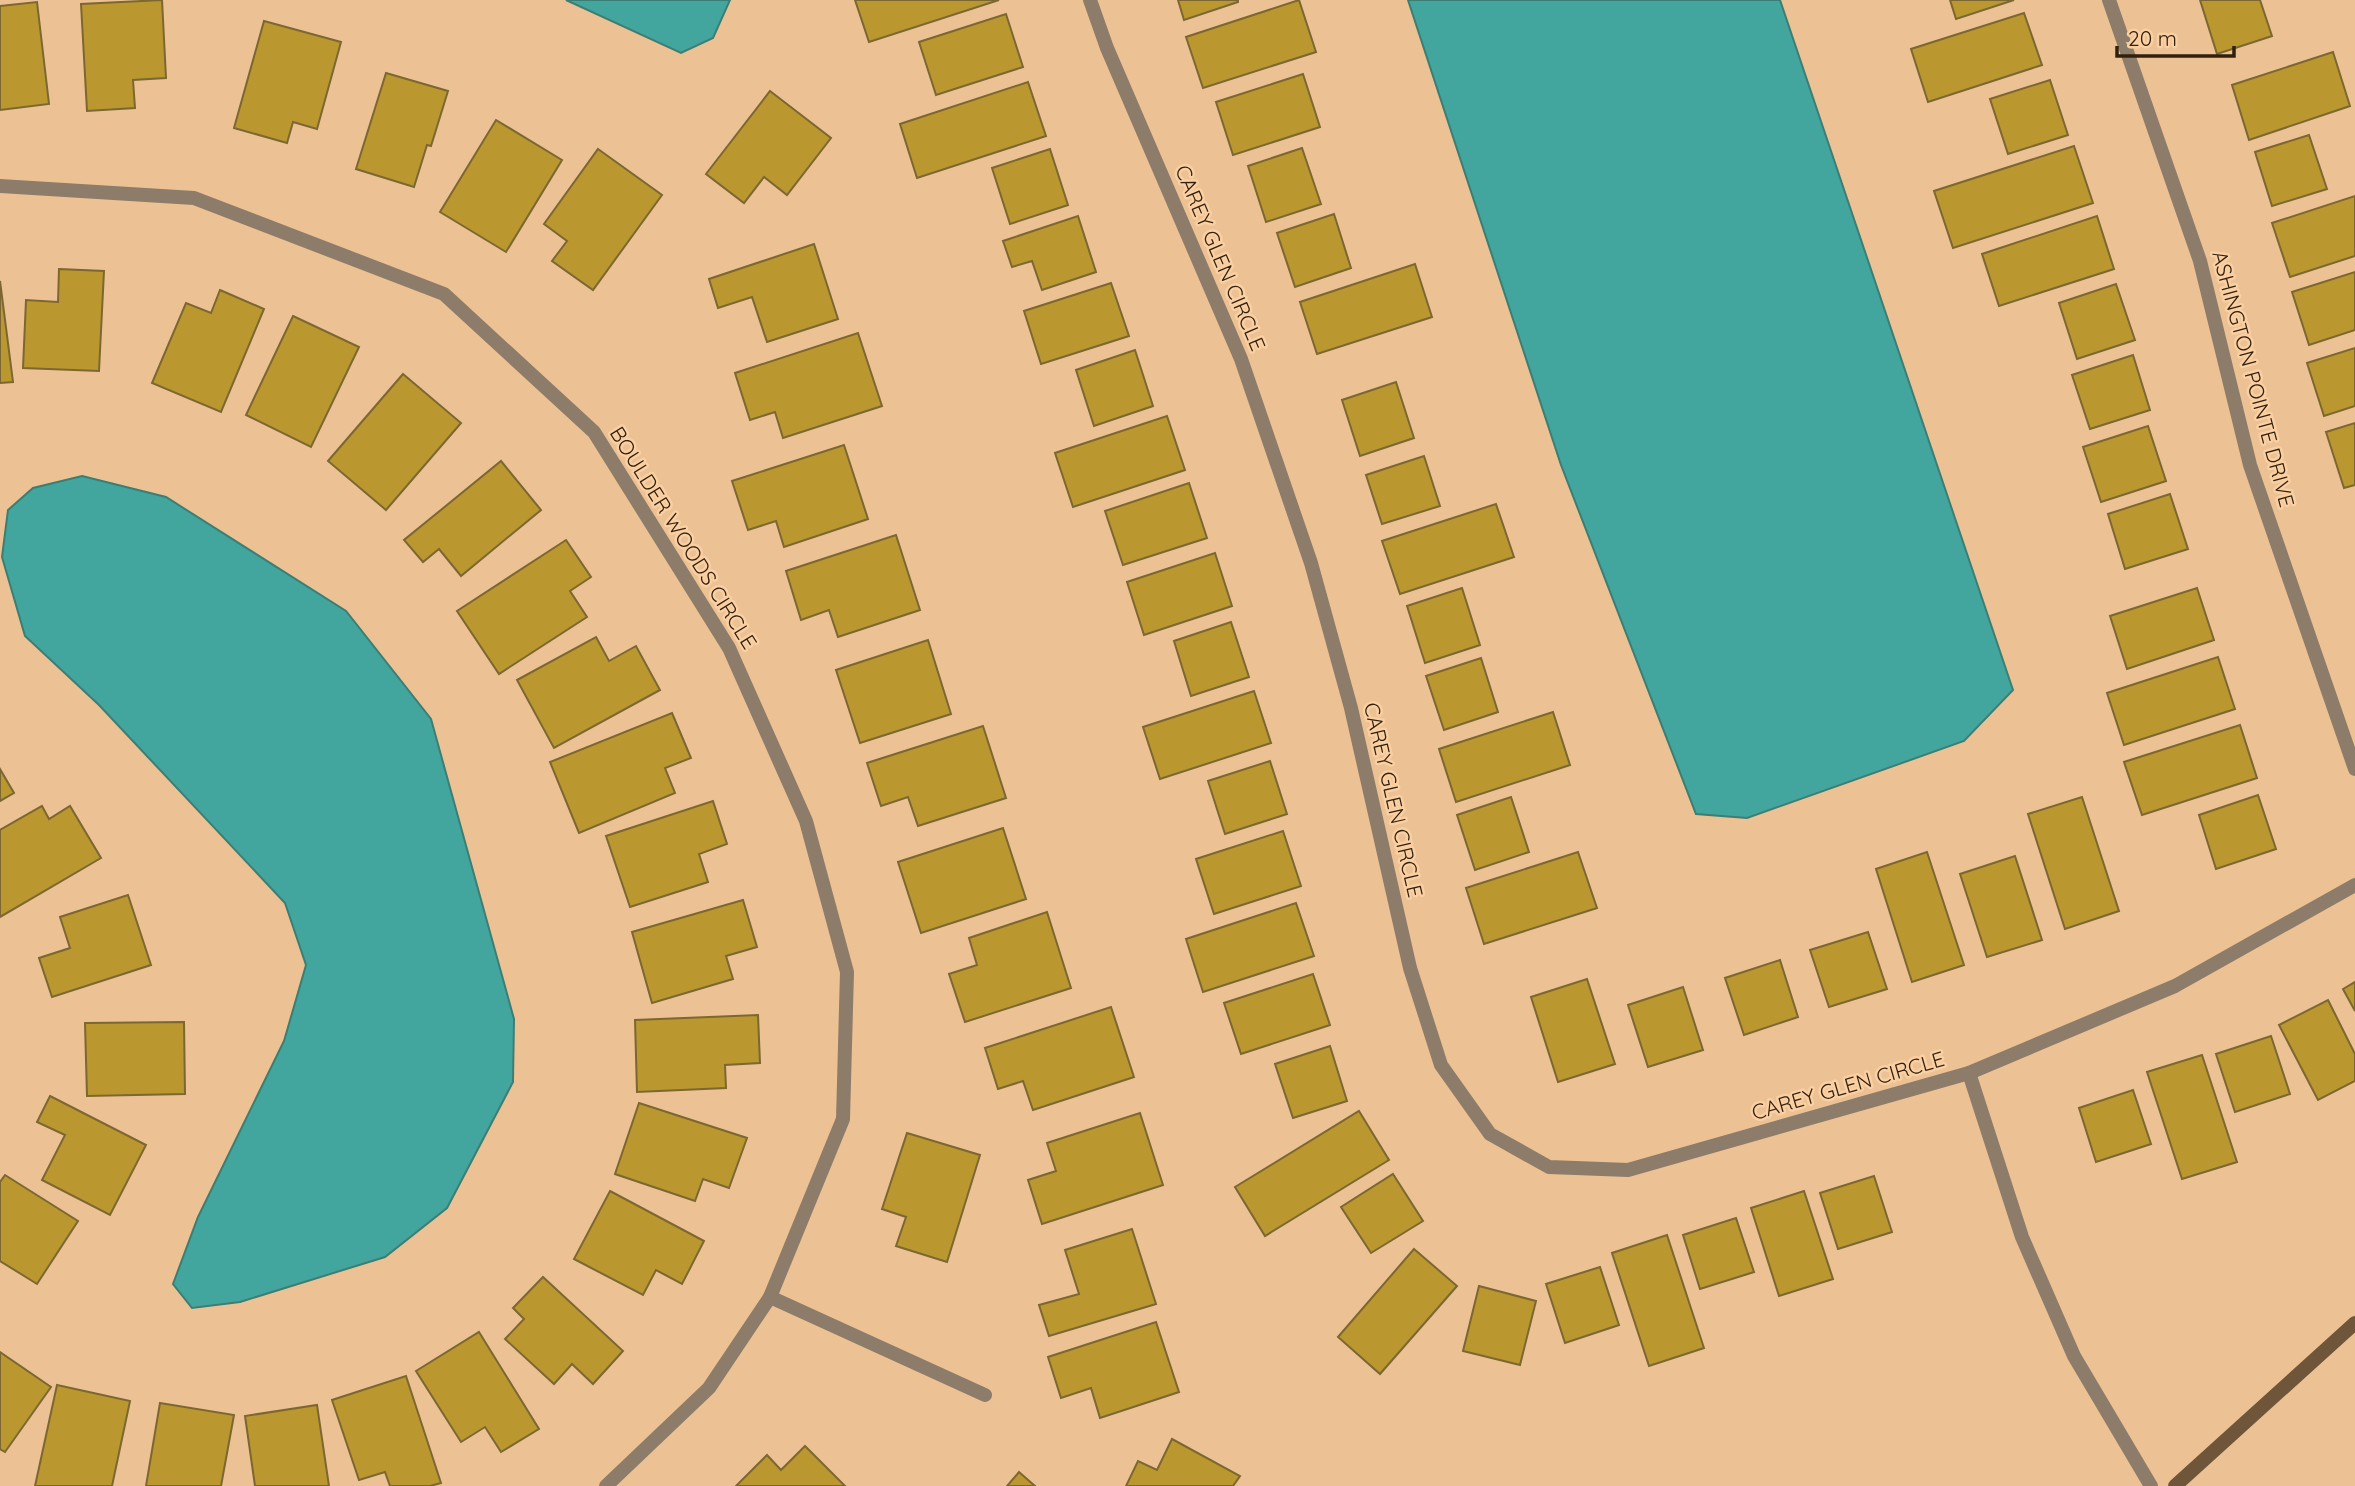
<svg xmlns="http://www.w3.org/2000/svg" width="2355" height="1486" viewBox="0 0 2355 1486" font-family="Quicksand,sans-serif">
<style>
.water{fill:#42a69f;stroke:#3d7e74;stroke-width:2}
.building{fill:#bb9730;stroke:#7c6732;stroke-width:2}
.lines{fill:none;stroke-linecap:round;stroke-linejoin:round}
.street{stroke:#8d7c69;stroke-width:14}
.secondary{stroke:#6f563a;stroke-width:14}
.labels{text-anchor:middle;stroke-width:5;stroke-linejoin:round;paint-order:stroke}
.street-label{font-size:21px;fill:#30200e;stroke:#facfa1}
</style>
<rect width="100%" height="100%" fill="#ecc294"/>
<g class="water">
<polygon points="566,0 730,0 713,38 681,53"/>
<polygon points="1408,0 1780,0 2013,690 1964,741 1747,818 1696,814 1561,465"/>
<polygon points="82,476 166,497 346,611 431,719 514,1019 513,1082 447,1208 385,1257 240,1302 192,1308 173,1284 198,1217 284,1041 306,965 285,903 99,705 25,636 2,557 8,510 33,488"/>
</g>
<g class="building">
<polygon points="162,0 166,78 133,80 135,108 87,111 81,4"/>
<polygon points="855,0 999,0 869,42"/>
<polygon points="1178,0 1238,0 1238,2 1184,20"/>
<polygon points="1299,0 1316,52 1203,88 1186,37"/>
<polygon points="1950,0 2014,0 1956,19"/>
<polygon points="2200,0 2260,0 2272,36 2217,54"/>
<polygon points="37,2 49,104 0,110 0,6"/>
<polygon points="2024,13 2042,65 1928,102 1911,49"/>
<polygon points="1006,14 1023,67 936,95 919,42"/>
<polygon points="264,21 341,42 317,129 293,122 287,143 234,128"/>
<polygon points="2333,52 2350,106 2249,140 2232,85"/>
<polygon points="386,73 448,91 431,146 427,145 414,187 356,169"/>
<polygon points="1303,74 1320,127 1233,155 1216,102"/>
<polygon points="2050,80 2068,135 2008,154 1990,99"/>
<polygon points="1028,82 1046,136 917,178 900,124"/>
<polygon points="770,91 831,138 787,195 764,177 744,203 706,174"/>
<polygon points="496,120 562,160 506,252 440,212"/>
<polygon points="2309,135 2327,189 2272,206 2255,152"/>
<polygon points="2074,146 2093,203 1953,248 1934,191"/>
<polygon points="1302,148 1321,204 1266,222 1248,166"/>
<polygon points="598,149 662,195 593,290 552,261 567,241 544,224"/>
<polygon points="1050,149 1068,205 1010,224 992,168"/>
<polygon points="2355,196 2355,256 2290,277 2272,223"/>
<polygon points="1334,214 1351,268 1295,287 1277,233"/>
<polygon points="1078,216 1096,272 1042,290 1032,261 1012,267 1003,241"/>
<polygon points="2097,216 2114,269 1999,306 1982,254"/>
<polygon points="814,244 838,319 767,342 752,297 718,308 709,279"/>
<polygon points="1415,264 1432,317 1317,354 1300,302"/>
<polygon points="59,269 104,271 99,371 23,368 26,300 58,302"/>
<polygon points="2355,272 2355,330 2309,345 2292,292"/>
<polygon points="0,281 13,382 0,383"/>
<polygon points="1111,283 1129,336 1041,364 1024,311"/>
<polygon points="2116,284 2135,340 2077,359 2059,303"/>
<polygon points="220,290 264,309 221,412 152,383 186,303 211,313"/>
<polygon points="293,316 359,347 311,447 246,415"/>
<polygon points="858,333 882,406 783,438 775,412 750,420 735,373"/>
<polygon points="2355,348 2355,406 2324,416 2307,363"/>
<polygon points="1135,350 1153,406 1094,426 1076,370"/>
<polygon points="2133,355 2150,410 2090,429 2072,375"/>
<polygon points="403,374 461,423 386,510 328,461"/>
<polygon points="1396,382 1414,438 1360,456 1342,400"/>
<polygon points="1167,416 1185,470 1073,507 1055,453"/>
<polygon points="2355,423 2355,485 2344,488 2326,432"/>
<polygon points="2148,426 2166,481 2101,502 2083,447"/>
<polygon points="844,445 868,519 784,547 776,521 748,530 732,481"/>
<polygon points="1424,456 1440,506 1382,524 1366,475"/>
<polygon points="501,461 541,510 461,576 439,549 423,562 404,540"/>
<polygon points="1189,483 1207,538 1123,565 1105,511"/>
<polygon points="2170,494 2188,549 2125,569 2108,514"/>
<polygon points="1496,504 1514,557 1400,594 1382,541"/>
<polygon points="896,535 920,610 838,637 829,610 801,620 786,571"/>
<polygon points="566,540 591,577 570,591 587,617 499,674 457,611"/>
<polygon points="1215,553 1232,606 1144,635 1127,582"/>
<polygon points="1462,588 1480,645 1425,663 1407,606"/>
<polygon points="2197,588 2214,640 2127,669 2110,616"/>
<polygon points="1231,622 1249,677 1191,696 1174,641"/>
<polygon points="596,637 609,661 636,646 660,690 554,748 517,680"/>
<polygon points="928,640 951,714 860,743 836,670"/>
<polygon points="2218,657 2235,709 2124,745 2107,693"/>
<polygon points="1481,658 1498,712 1444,730 1426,676"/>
<polygon points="1254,691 1271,743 1160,779 1143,727"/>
<polygon points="1553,712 1570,765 1456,802 1439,749"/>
<polygon points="672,713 691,758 665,768 675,793 579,833 550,762"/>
<polygon points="2240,725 2257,778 2142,815 2124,762"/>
<polygon points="983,726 1006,798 918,826 908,797 881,806 867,763"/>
<polygon points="1270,761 1287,814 1225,834 1208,781"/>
<polygon points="0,769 14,793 0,801"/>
<polygon points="2258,795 2276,849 2216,869 2199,815"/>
<polygon points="1511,797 1529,852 1475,870 1457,815"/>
<polygon points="2082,797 2119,911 2065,929 2028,814"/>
<polygon points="713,801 727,844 699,854 708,882 630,907 606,836"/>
<polygon points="42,806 49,819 70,806 101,858 0,917 0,830"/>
<polygon points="1003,828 1026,899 921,933 898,862"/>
<polygon points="1283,831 1301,886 1214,914 1196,859"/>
<polygon points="1578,852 1597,908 1484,944 1466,888"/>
<polygon points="1927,852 1964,965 1912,982 1876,869"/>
<polygon points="2015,856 2042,940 1987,957 1960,874"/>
<polygon points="128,895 151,965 52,997 39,958 70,948 60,917"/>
<polygon points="743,900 757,947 726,956 733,979 652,1003 632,932"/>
<polygon points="1296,903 1314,956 1203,992 1186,939"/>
<polygon points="1047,912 1071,988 965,1022 949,974 977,965 969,938"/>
<polygon points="1868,932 1887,989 1829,1007 1810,950"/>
<polygon points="1780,960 1798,1017 1744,1035 1725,978"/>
<polygon points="1313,974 1330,1025 1241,1054 1224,1003"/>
<polygon points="1587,979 1615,1064 1558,1082 1531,997"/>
<polygon points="2355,982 2355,1011 2343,989"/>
<polygon points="1683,987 1703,1050 1648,1067 1628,1005"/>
<polygon points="2328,1000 2355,1054 2355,1081 2318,1100 2279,1025"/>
<polygon points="1111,1007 1134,1077 1033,1110 1023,1081 998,1089 985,1048"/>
<polygon points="758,1015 760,1063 725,1065 726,1088 637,1092 635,1020"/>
<polygon points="184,1022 185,1094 87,1096 85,1023"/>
<polygon points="2271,1036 2290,1094 2235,1112 2216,1054"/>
<polygon points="1330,1046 1347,1101 1293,1118 1275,1064"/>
<polygon points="2202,1055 2237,1162 2182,1179 2147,1072"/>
<polygon points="2133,1090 2151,1144 2096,1162 2079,1108"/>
<polygon points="50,1096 146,1145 110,1215 42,1180 65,1135 37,1122"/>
<polygon points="639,1103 747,1138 729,1188 703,1179 695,1201 615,1174"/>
<polygon points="1359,1111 1389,1160 1265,1236 1235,1187"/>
<polygon points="1140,1113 1163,1185 1042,1224 1028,1180 1056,1171 1047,1143"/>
<polygon points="907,1133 980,1155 947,1262 896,1246 906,1217 882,1209"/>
<polygon points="1393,1174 1423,1221 1371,1253 1341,1207"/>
<polygon points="5,1175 78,1221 37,1284 0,1261 0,1182"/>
<polygon points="1874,1176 1892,1232 1838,1249 1820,1193"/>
<polygon points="610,1191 704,1241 682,1284 656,1270 643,1295 574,1259"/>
<polygon points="1804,1191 1833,1279 1779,1296 1751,1208"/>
<polygon points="1736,1218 1754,1272 1700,1289 1683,1235"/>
<polygon points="1132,1229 1156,1304 1049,1336 1039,1305 1079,1294 1065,1250"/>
<polygon points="1667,1235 1704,1348 1649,1366 1612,1253"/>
<polygon points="1414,1249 1457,1286 1380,1374 1338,1337"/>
<polygon points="1600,1267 1619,1325 1565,1343 1546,1284"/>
<polygon points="543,1277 623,1351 593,1384 572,1364 554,1384 505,1339 524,1319 513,1308"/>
<polygon points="1479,1286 1536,1301 1520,1365 1463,1351"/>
<polygon points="1156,1322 1179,1392 1100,1418 1091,1388 1061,1398 1048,1357"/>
<polygon points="479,1332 539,1429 501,1452 485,1427 461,1442 416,1371"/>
<polygon points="0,1352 51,1387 5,1452 0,1449"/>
<polygon points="406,1376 441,1483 430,1486 390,1486 385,1472 359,1480 332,1400"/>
<polygon points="57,1385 130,1401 112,1486 35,1486"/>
<polygon points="160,1403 234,1415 221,1486 146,1486"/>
<polygon points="317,1405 329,1486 255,1486 245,1416"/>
<polygon points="1172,1439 1240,1476 1233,1486 1126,1486 1138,1461 1157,1470"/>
<polygon points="805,1446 845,1486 736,1486 767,1455 781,1470"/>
<polygon points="1019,1472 1035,1486 1007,1486"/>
</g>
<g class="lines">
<g class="street">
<polyline points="1090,0 1107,48 1241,359 1311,563 1351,708 1410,968 1441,1065 1490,1134 1549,1167 1628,1170 1969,1073 2175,986 2355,885"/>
<polyline points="2109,0 2200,261 2250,465 2355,769"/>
<polyline points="0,186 194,198 444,294 594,432 729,648 806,821 847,972 843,1119 770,1297 709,1388 606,1486"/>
<polyline points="1969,1073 2022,1237 2074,1356 2151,1486"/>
<polyline points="770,1297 985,1395"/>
</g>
<polyline class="secondary" points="2175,1486 2355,1323"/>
</g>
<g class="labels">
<g class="street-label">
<text transform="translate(1220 258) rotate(67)" y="7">CAREY GLEN CIRCLE</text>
<text transform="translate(2253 379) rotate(75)" y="7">ASHINGTON POINTE DRIVE</text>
<text transform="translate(683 538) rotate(58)" y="7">BOULDER WOODS CIRCLE</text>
<text transform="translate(1393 800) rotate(77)" y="7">CAREY GLEN CIRCLE</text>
<text transform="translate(1848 1086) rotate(-16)" y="7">CAREY GLEN CIRCLE</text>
</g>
</g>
<path d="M2117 46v10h117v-10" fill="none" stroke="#30200e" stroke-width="3.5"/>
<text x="2128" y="46" font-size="21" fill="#30200e" stroke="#facfa1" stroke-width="5" paint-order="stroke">20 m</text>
</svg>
